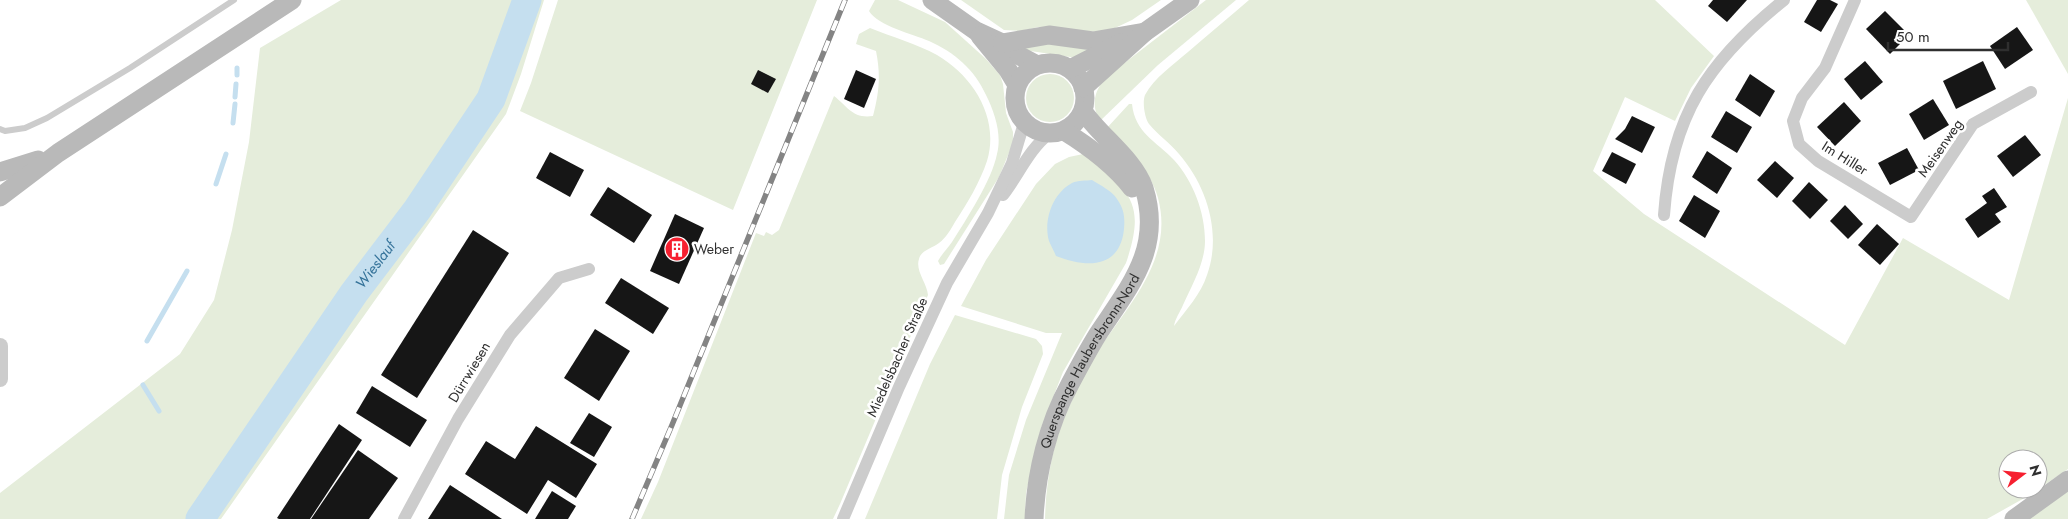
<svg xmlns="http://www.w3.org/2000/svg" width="2068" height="519" viewBox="0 0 2068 519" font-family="Jost,sans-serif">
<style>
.green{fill:#e5eddb;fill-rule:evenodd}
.water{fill:#c5dfef}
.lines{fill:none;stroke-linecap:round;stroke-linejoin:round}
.stream{stroke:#c5dfef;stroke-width:5}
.river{stroke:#c5dfef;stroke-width:29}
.building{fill:#161616}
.service{stroke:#ccc;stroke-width:6}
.minor{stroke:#ccc;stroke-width:12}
.tertiary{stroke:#ccc;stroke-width:16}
.secondary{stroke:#b9b9b9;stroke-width:19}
.rail-casing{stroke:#848484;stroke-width:5.5}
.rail{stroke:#fff;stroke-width:4;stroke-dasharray:11;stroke-linecap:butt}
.labels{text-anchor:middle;stroke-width:5;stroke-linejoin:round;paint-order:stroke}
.street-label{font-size:14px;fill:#2f2f2f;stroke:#fff}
.poi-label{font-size:14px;fill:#2f2f2f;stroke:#fff;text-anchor:start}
.water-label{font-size:15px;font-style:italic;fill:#347299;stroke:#fff}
</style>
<rect width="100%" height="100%" fill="#fff"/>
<g class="green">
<polygon points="341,0 544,0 521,74 506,114 221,519 0,519 0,493 180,354 214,300 232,230 249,142 260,48"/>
<polygon points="558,0 817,0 733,210 520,111 531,83"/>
<path d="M875,0H898L945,22L986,59L1000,75L1003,84L1006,113L1013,132V143L999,177L944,264L940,265L938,261C942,254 947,249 952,242C966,220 992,180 997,154C1002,135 995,113 986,95C975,70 954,52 929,41C913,34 878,26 869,11Z"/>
<polygon points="961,0 1161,0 1132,20 1115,28 1097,32 1038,27 1021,31 1004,30"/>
<path d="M1206,0H1236L1158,65L1100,121C1091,105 1094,92 1105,78Z"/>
<path d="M1249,0H1655L1714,56L1691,88L1675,121L1625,97L1593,171L1644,214L1845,345L1903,238L2009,300L2068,98V469L2028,496L1987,519H1045C1046,481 1053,439 1070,405C1077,389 1085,372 1094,357C1125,308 1175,261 1158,198C1151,170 1125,149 1106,129L1129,104H1132C1135,133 1156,141 1174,160C1193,181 1205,212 1205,241C1205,263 1192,285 1183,305C1180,312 1175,319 1174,326C1186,310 1201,294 1207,275C1222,234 1207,186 1179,154C1170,143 1158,135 1149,124C1145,118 1142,103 1145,95C1154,78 1174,64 1188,52C1208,35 1229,17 1249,0ZM2008,459H2038V489H2008Z"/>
<polygon points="2026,0 2068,0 2068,74"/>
<path d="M870,28C892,37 917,44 937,55C973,76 1000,118 987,161C980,182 967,204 955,222C951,229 946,238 939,243C933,248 921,250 919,259C915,271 927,283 928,295L840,504L833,519H641L658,482L756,233L764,236L766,232L772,235L779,230L834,96C848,107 853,119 873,116C879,92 881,76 876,51L856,44L859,34Z"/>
<polygon points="1049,40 1093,51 1077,58 1024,50 1025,47"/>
<circle cx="1050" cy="98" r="24"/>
<path d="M1088,153C1129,194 1147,201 1126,263L1063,372L1041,428L1026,493L1025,519H1004L1009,475L1026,420L1062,333H1046L961,306L986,260L1036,184L1055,164L1069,157Z"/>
<polygon points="955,315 1036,339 1042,346 1043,354 1022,407 1002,475 997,519 865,519 930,364"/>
<polygon points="2068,491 2068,519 2027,519"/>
</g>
<path class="water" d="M1092,180C1100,185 1112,191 1117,199C1124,209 1125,217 1124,229C1120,269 1087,268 1056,256C1054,251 1051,246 1049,241C1043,220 1053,193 1072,183C1078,180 1086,181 1092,180Z"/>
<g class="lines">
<g class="stream">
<polyline points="237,75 237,68"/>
<polyline points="235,97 236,84"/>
<polyline points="233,123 235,104"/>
<polyline points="216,184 226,154"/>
<polyline points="147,341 187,271"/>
<polyline points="143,385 159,411"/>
</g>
<path class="river" id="s1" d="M200,519L354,293L417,210L491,99L527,0"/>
</g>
<g class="building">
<polygon points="1713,0 1747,0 1727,22 1708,6"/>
<polygon points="1817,0 1830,0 1838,4 1821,32 1804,22"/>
<polygon points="1885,11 1909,35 1890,54 1866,29"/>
<polygon points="2017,27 2033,50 2005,69 1990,46"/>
<polygon points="1865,61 1883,82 1861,100 1844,79"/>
<polygon points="1983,61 1996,89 1956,109 1943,81"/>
<polygon points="758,70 776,79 768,93 751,84"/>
<polygon points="856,70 876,79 864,108 844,99"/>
<polygon points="1750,74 1775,91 1760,117 1735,100"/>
<polygon points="1933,99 1949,125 1924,140 1909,114"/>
<polygon points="1844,102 1861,121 1835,146 1817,127"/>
<polygon points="1726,111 1752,127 1737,153 1711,137"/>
<polygon points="1632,116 1655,127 1642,153 1615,139 1625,129"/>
<polygon points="2025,135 2041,155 2013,177 1997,156"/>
<polygon points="1907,148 1919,170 1890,185 1878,163"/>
<polygon points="1707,151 1732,168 1717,194 1692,177"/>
<polygon points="550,152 584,170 570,197 536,178"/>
<polygon points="1612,152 1636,164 1626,184 1602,171"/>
<polygon points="1775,161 1794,178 1777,198 1757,180"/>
<polygon points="1809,182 1828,200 1810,219 1792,201"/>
<polygon points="608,187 652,215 634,243 590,215"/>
<polygon points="1994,188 2007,207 1995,214 2001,222 1978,238 1965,219 1987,203 1982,196"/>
<polygon points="1694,195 1720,211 1705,238 1679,221"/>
<polygon points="1845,205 1863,224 1848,239 1830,221"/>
<polygon points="675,214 704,228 679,284 650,271"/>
<polygon points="1877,224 1899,244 1880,265 1858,245"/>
<polygon points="473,230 509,253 417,398 381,375"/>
<polygon points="621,278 669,308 653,334 605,303"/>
<polygon points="595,329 630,351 599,401 564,378"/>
<polygon points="372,386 427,420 410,447 356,413"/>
<polygon points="589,413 612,427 594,457 570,443"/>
<polygon points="339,424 362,440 310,519 279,519 277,518"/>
<polygon points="536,426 597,464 576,498 548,480 527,514 465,474 486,441 515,459"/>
<polygon points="358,450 398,478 369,519 311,519"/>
<polygon points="450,485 502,519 428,519"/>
<polygon points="552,491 576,506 568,519 535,519"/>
</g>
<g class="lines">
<polyline class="service" points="0,129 5,131 25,128 47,118 130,68 234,0"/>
<g class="minor">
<polyline points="1855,0 1825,68 1802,98 1793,121 1799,144 1818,161 1911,217 1973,124 2031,92"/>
<path d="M1003,195C1018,176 1029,149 1049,134"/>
<path d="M1664,215C1671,116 1708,61 1784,0"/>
<polyline points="404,519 458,419 510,335 559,278 589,269"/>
<polyline points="843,519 899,387 947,283 988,213 1012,163 1024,123"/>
</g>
<polyline class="tertiary" points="0,346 0,379"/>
<g class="secondary">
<polyline points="932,0 976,31 1002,43 1018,55 1037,65"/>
<polyline points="980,36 1008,70 1017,85"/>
<polyline points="1002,43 1049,35 1093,41 1145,32"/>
<circle cx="1050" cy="98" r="35"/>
<polyline points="1070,69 1121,43"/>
<polyline points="1083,88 1145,32 1190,0"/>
<path d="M1064,131C1090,147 1113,164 1132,188"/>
<polyline points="0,172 38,160"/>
<polyline points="0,197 58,153 292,0"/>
<path id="s2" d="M1034,519C1036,473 1048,424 1070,384C1079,367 1088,350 1098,334C1129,287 1163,249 1144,188C1134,159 1100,136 1083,111"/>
<polyline points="2014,519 2068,480"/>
</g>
<defs>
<polyline id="rail" points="632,519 672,425 845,0"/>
</defs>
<use href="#rail" class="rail-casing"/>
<use href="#rail" class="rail"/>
</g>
<defs>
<symbol id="building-disc" viewBox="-11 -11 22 22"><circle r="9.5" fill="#f62030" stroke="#fff"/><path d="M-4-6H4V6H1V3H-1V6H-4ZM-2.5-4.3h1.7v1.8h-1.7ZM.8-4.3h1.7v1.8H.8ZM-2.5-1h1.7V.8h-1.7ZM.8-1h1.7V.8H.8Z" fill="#fff"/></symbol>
</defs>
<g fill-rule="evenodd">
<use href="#building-disc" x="663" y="235" width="28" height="28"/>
</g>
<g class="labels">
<g class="street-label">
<text transform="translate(1940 148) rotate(-55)" y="5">Meisenweg</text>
<text transform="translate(1845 158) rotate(32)" y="5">Im Hiller</text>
<text transform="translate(897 357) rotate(-66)" y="5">Miedelsbacher Straße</text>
<text dy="5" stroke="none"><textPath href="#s2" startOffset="170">Querspange Haubersbronn-Nord</textPath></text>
<text transform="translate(469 372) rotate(-59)" y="5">Dürrwiesen</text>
</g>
<g class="poi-label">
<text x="694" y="254">Weber</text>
</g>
<g class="water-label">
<text dy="5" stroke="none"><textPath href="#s1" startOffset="309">Wieslauf</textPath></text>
</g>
</g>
<g transform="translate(2023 474) rotate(74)"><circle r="24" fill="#ffffff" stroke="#acacac"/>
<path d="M0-4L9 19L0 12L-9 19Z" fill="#f62030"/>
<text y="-8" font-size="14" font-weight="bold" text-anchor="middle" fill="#2f2f2f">N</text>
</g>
<path d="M1888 42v8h120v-8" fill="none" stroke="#2f2f2f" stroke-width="2.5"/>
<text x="1896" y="42" font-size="15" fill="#2f2f2f" stroke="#ffffff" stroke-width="4" paint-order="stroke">50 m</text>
</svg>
